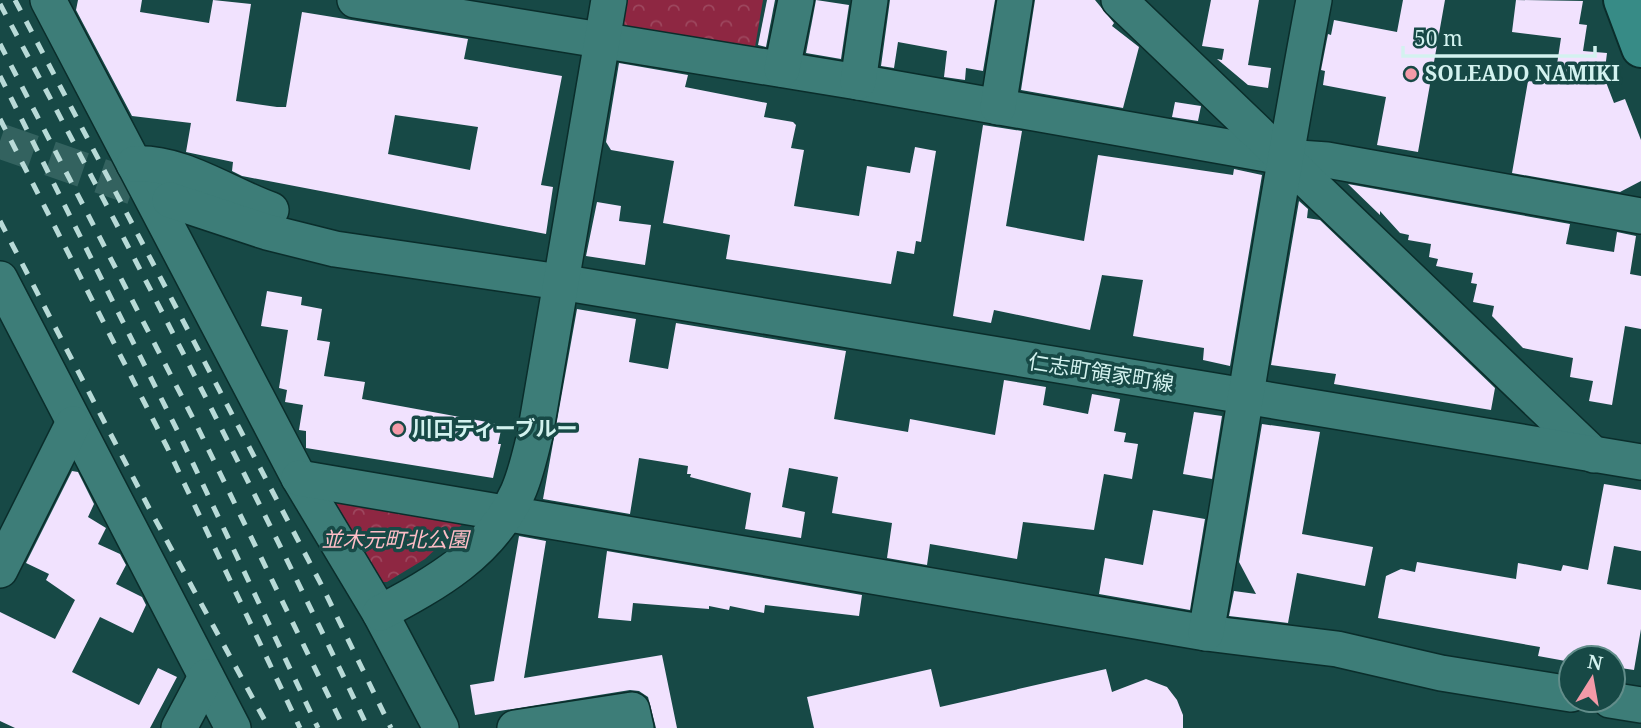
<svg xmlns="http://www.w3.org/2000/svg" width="1641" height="728" viewBox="0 0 1641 728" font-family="'Noto Serif','Noto Sans JP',serif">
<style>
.park{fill:url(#park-crowns)}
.building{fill:#f1e2fe;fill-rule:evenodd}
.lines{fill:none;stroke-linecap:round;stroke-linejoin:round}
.minor-tunnel{stroke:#33625f;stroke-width:35;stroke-dasharray:35 18;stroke-linecap:butt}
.minor-casing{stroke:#0a2d2b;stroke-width:38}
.major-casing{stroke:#0a2d2b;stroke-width:42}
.minor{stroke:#3d7d78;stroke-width:35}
.major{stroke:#378b86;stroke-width:38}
.rail{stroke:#b8dad7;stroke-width:5;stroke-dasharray:12 12;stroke-linecap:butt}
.poi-dot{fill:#f39aa8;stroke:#174946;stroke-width:2.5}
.labels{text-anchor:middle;stroke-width:7;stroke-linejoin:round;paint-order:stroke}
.poi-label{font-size:21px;font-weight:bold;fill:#d3f2ef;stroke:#174946;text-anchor:start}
.street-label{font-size:21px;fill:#d3f2ef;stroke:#174946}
.park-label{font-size:21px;font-style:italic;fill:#febdc6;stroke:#174946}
</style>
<defs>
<pattern id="park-crowns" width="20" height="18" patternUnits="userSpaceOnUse" patternTransform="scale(1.75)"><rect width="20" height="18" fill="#8e2742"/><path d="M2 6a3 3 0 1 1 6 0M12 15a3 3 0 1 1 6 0" fill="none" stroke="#9d475e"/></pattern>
</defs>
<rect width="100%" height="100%" fill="#174946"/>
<g class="park">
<polygon points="625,0 763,0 754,53 619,30"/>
<polygon points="332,496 468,519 425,559 387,582 379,582"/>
</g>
<g class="building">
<path d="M78,0H142L140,12L209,23L213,0L251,4L236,101L277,107H286L302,12L468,39L464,59L562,76L541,185L553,187L546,234L242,176L232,171L233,162L186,152L191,123L132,116L76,10ZM395,115L478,127L470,170L388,154Z"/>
<polygon points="767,0 775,0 766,47 758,45"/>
<polygon points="816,0 849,5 841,59 806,53"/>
<polygon points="890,0 995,0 983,71 966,68 965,80 944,77 947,51 898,42 894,68 881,66"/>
<polygon points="1035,0 1095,0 1114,23 1112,26 1139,47 1123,108 1021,90"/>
<polygon points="1211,0 1259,0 1248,65 1271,68 1268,88 1248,85 1217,59 1222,60 1224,49 1202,46"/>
<polygon points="1403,0 1445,0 1418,152 1377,145 1386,97 1323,85 1325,71 1321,70 1328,34 1331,35 1334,20 1397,32"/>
<polygon points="1516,0 1583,1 1579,24 1587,25 1583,51 1607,53 1604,77 1614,103 1625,99 1641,140 1641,181 1620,192 1512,173 1528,81 1554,84 1561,38 1512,32"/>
<polygon points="619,63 688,75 685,87 767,103 764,117 793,122 796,125 791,148 804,150 794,206 859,216 867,166 910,173 915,147 936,151 921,242 916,241 914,254 897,251 891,284 726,259 730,235 663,223 674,161 611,150 606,142"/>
<polygon points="1175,102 1201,106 1198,121 1172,117"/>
<polygon points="983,125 1022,131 1006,226 1084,241 1098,155 1233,175 1234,169 1262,175 1230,366 1203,360 1204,348 1133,336 1143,280 1102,275 1090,330 994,310 991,323 953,316"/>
<polygon points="1348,184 1570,224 1566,244 1614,252 1617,232 1636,236 1630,274 1641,276 1641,329 1625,326 1612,405 1589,401 1593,381 1570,377 1573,358 1523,348 1492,316 1494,306 1473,302 1477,284 1471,283 1473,273 1436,266 1438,259 1429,257 1431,244 1408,240 1409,235 1400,233 1380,211 1380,215"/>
<polygon points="1299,201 1308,209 1307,218 1320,220 1495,388 1491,410 1334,384 1336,374 1271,365"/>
<polygon points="597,202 621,206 619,221 651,225 645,265 586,256"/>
<polygon points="267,291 302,297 301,305 322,309 317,340 330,342 324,376 365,382 362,399 498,424 496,429 501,430 498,444 501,444 493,478 306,448 306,431 299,430 303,405 285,402 287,390 279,388 288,330 261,326"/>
<polygon points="577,309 636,319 629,362 668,369 676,323 846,351 834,419 908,432 910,419 995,435 1004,380 1046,387 1043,405 1088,414 1092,394 1120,399 1114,431 1126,433 1124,442 1138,444 1132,479 1104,474 1094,530 1023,522 1017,559 930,544 927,565 887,558 892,523 832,513 838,477 789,468 782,507 805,512 801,538 745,529 751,493 690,477 691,474 687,474 688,466 639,458 630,514 543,499"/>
<polygon points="1194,412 1222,416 1212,479 1183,474"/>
<polygon points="1262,424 1320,432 1302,534 1373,547 1365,586 1297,573 1288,623 1229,616 1234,591 1256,594 1239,562"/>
<polygon points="72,471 78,472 94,504 88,517 106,528 98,544 120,554 126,565 116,584 142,597 146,605 133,633 100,617 72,672 139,705 158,668 177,677 150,728 15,728 0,721 0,612 55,639 75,600 46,580 49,574 26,563"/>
<polygon points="1604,484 1641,490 1641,551 1614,546 1607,584 1641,590 1641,629 1634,670 1614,667 1616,658 1571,658 1571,662 1538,656 1540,647 1378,618 1386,576 1401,569 1415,572 1417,562 1516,579 1518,563 1561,571 1563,565 1588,570"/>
<polygon points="1153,510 1205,519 1190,610 1099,594 1105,558 1143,565"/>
<polygon points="519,536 546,541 524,678 662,655 677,728 656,728 648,697 639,691 630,690 475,715 470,685 494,681"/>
<polygon points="607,551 862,595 859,616 765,605 764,613 730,606 729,610 709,606 709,609 633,603 631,621 598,618"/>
<polygon points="931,669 940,707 1106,669 1112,692 1146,679 1167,687 1177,700 1183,715 1183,728 814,728 807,697"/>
</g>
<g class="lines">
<polyline class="minor-tunnel" points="0,141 170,200"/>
<defs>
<g id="minor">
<polyline points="48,0 299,478 380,613 441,728"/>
<polyline points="355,0 858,82 1284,157 1327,160 1641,216"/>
<polyline points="1119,0 1594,455"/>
<polyline points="782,69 796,0"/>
<polyline points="858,82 870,0"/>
<polyline points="998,107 1015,0"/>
<path d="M134,164C181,161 228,195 271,210"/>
<polyline points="170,200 267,232 335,249 560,282 1641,462"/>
<polyline points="0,279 233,728"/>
<polyline points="299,478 1206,633 1337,649 1441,673 1571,694"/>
<polyline points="0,570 73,424"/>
<path d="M380,613C436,583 491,553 518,492C526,474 530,454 535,435L609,0"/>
<path d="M1206,633C1243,422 1274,210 1314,0"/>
<polyline points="1610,700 1641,705"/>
<polyline points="179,728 206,677"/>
<polyline points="515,728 632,710 636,728"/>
</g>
<polyline id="major" points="1623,0 1641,48"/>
</defs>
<use href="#minor" class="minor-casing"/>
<use href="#major" class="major-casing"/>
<use href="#minor" class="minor"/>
<use href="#major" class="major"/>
<g class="rail">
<polyline points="15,0 323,588 391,728"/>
<path d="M0,4C128,243 252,483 368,728"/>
<polyline points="0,44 197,426 344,728"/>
<polyline points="0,76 181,438 318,728"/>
<polyline points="0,119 167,447 300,728"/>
<polyline points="0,221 149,508 269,728"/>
</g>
</g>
<g class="poi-dot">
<circle cx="1411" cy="74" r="7"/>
<circle cx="398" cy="429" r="7"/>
</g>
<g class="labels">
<g class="poi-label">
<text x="1425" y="81">SOLEADO NAMIKI</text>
<text x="412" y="436">川口ティーブルー</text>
</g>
<g class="street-label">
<text transform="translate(1101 373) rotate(9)" y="7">仁志町領家町線</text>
</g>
<g class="park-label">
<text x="395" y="547">並木元町北公園</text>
</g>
</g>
<g transform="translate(1592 679) rotate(11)"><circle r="33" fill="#174946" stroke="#628d8a" stroke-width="2"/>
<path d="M0-5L12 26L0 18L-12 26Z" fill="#f39aa8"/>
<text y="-10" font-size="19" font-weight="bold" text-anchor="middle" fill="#d3f2ef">N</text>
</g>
<path d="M1403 46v10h192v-10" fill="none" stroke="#d3f2ef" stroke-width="3.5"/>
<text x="1414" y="46" font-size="21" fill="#d3f2ef" stroke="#174946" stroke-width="5" paint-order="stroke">50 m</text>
</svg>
